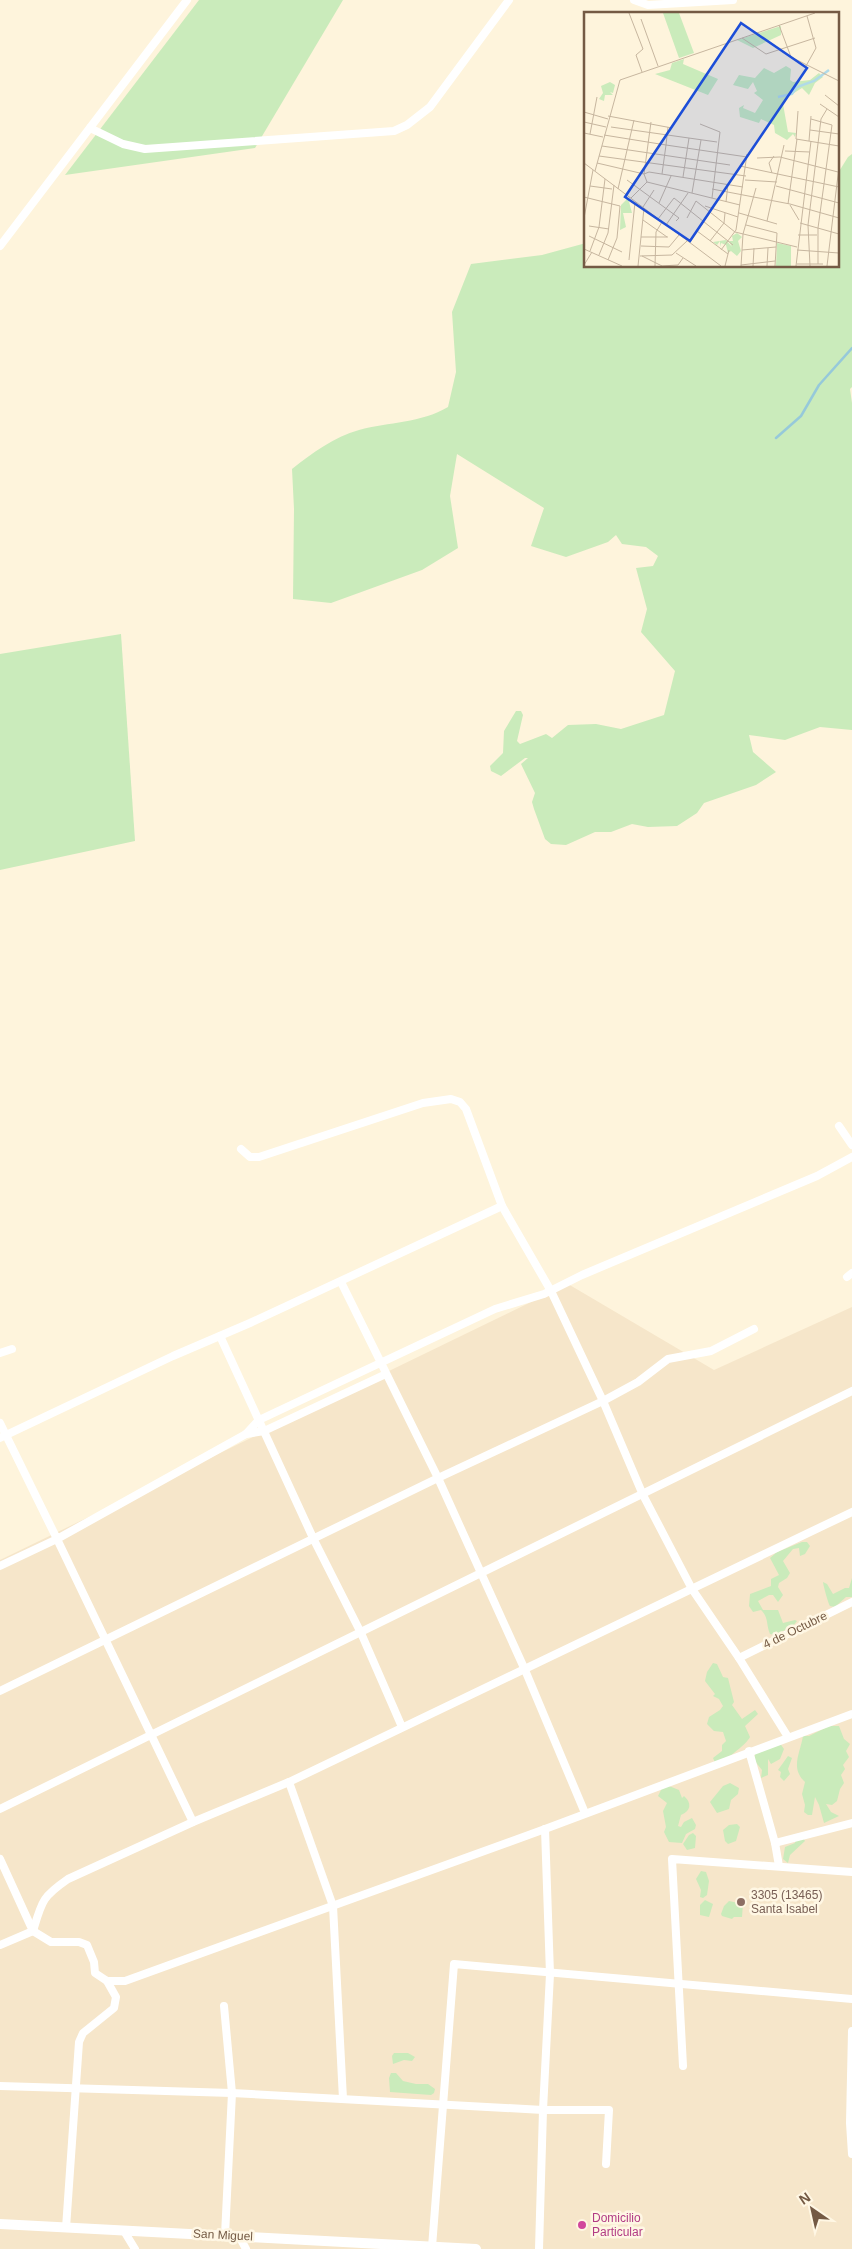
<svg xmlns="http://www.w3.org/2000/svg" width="852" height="2249" viewBox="0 0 852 2249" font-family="Helvetica,sans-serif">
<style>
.residential{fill:#f6e6ca}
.green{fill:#caebbb}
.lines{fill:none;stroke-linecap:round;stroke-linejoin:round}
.stream{stroke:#96c9da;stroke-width:2.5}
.minor{stroke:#fff;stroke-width:8}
.tertiary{stroke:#fff;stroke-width:10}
.education-dot{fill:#8d6e63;stroke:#fff7e4;stroke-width:2}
.hotel-dot{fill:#d1479c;stroke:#fff7e4;stroke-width:2}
.labels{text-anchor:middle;stroke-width:5;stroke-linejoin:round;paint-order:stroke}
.street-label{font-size:12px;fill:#745a44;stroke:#fff7e4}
.education-label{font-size:12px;fill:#785e54;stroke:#fff7e4;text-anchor:start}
.hotel-label{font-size:12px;fill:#b23c85;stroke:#fff7e4;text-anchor:start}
.inset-river{fill:none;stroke:#b0dae8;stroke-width:2.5}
.inset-road{fill:none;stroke:#c7b69f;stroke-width:1}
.view{fill:#1d4ed8;fill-opacity:0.15;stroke:#1d4ed8;stroke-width:2.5}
.inset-edge{fill:none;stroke:#745a44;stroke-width:2.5}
</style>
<rect width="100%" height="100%" fill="#fef4dc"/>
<polygon class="residential" points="568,1284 714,1370 852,1307 852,2249 0,2249 0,1560"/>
<g class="green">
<polygon points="199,0 343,0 255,148 65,175"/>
<path d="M852,154V387L850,389L852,403V730L820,727L785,740L749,735L753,752L776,772L756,785L704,803L697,813L677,826L648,827L632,824L611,832H595L566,845L551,844L545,839L534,809L532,802L535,793L521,764L528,758H525L501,776L491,771L490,766L503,753L504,731L516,711H521L523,715L517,741L520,744L546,734L552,738L568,725L596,724L621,729L664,715L675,671L641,632L647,609L636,568L653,566L658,556L646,547L622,544L616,535L608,542L566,557L531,546L544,508L457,454L450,496L458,548L422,570L331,603L293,599L294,509L292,469C312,453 334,437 359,430C389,422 421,423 448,407L456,372L452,312L471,264L542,255L586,243V266H838V173L848,157Z"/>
<polygon points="121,634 135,841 0,870 0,654"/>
<path d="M802,1542H807L810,1546L805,1554L800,1556L799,1548L793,1549L783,1561L790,1573L787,1578L779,1583L778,1587L783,1595L778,1602L773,1595H769L758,1601L763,1610H778L783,1623L795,1620L797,1621L792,1627L774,1635L770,1634C766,1625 769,1618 761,1610L753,1612L749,1606L750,1594L771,1586V1579L779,1575L770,1558L777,1552Z"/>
<path d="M852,1578V1597H846L835,1607L830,1606C828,1603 823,1584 823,1582L827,1584L833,1594L845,1588H849Z"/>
<path d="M713,1663L717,1664L723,1677L728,1678L734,1702L732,1705L742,1719L755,1710L758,1714L745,1726L750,1737C747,1744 723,1762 716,1765L713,1758L722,1751V1745L726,1741L723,1732L714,1731L707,1724L709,1717L720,1710L723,1706L719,1699L713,1696L715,1694L705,1681L707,1672Z"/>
<path d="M829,1726H839L844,1739L850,1744L846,1751L849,1757L843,1765L845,1769L841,1775L844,1783L840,1789L837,1801L832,1805L826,1804L831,1812L839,1816L824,1823L819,1805L815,1797L812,1815H808L804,1812L805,1805L802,1794L805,1782C790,1768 800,1754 803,1736H809Z"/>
<polygon points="779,1742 784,1749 780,1759 771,1764 768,1759 768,1775 761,1778 762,1770 754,1760 755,1754"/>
<polygon points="788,1756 792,1758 788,1769 790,1774 784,1781 780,1777 781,1772 778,1770"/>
<polygon points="730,1783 739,1788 738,1794 731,1800 729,1809 717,1813 710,1802 723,1786"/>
<path d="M669,1786L679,1790L682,1798L684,1796C692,1803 691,1811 681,1815L678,1826L681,1827L684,1822L692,1818L696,1825L695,1829L686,1834L682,1843L669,1842L664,1832L666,1827L663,1811L667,1803L658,1796L662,1788Z"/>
<polygon points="737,1824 740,1827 736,1841 728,1844 725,1841 723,1830 729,1825"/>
<polygon points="693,1833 696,1836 695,1848 687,1850 683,1844 689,1835"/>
<polygon points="801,1835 805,1841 790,1855 788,1863 783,1859 785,1847 795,1843 796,1838"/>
<polygon points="701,1871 706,1872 709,1881 707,1895 703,1898 700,1897 701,1890 696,1879"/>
<polygon points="705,1900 713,1904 709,1917 700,1915 700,1905"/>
<polygon points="729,1901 743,1904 742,1917 734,1917 732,1919 722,1916 721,1914 724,1906"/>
<polygon points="394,2053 408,2053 415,2057 412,2061 404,2060 393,2064 392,2056"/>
<polygon points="391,2073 396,2073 403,2081 416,2084 428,2084 435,2089 434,2093 431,2095 390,2092 389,2078"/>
</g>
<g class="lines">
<polyline class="stream" points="776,438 801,416 819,385 852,348"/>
<g class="minor">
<polyline points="634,0 648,5 733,0"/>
<polyline points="90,128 123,144 145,149 394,131 407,125 430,107 509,0"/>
<polyline points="0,246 187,0"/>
<polyline points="839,1126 852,1145"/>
<polyline points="241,1149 250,1157 259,1157 423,1103 451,1099 460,1102 466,1109 502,1206 551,1291 603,1401 643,1495 692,1589 739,1658 788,1737"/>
<polyline points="847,1277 852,1273"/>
<polyline points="341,1282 438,1478 525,1670 585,1813"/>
<polyline points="220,1336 314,1540 361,1633 402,1727"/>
<polyline points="0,1353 12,1349"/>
<polyline points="0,1423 57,1539 246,1434 259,1420 495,1309 544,1294 582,1275 817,1176 852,1157"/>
<polyline points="246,1434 264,1431 386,1374"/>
<polyline points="0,1438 173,1356 250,1323 502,1206"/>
<polyline points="0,1566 57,1539 193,1822"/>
<polyline points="739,1658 852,1602"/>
<polyline points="0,1691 438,1478 603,1401 638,1382 668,1359 711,1351 754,1329"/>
<polyline points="749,1751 775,1843 779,1866"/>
<polyline points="289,1782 333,1906 343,2099"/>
<polyline points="0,1809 852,1391"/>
<polyline points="775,1843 852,1823"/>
<polyline points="0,1859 33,1931 51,1942 79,1942 87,1945 94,1962 95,1973 107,1981 125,1981 545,1829 852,1714"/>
<path d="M0,1945L33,1931C42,1901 42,1897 68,1879L193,1822L289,1782L852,1512"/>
<polyline points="224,2006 232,2093 225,2235"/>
<polyline points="852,2031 850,2123 852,2154"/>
<polyline points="683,2066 672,1859 852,1872"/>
<polyline points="0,2086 232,2093 543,2110 609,2110 606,2164"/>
<polyline points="66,2228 79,2042 83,2033 114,2008 116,1997 107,1981"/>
<polyline points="124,2231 135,2249"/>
<polyline points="239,2236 246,2249"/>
<polyline points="432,2247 454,1964 852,1999"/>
<polyline points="539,2249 543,2110 550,1974 545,1829"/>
</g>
<polyline class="tertiary" points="0,2224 476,2249"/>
</g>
<circle class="education-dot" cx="741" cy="1902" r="5"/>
<circle class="hotel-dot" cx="582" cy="2225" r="5"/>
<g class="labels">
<g class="street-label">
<text transform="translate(795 1630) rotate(-26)" y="4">4 de Octubre</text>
<text transform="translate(223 2235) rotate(3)" y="4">San Miguel</text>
</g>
<g class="education-label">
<text x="751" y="1899">3305 (13465)<tspan x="751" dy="14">Santa Isabel</tspan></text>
</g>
<g class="hotel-label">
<text x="592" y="2222">Domicilio<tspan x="592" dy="14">Particular</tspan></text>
</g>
</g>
<g transform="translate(584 12)">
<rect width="255" height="255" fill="#fef4dc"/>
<path d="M79,1H95L110,41L95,46ZM197,14V23L169,36L153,28ZM100,47L99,52L134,67L124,83L71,62L86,58L88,51ZM202,54L207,57L206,68L209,70L226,68L235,61L239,65L231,71L225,83L218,76L202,86L199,92L204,120L212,121L211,125L209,122L203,128L191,121L190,113L177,107L175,111L156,105L155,96L160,93L159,96L171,101L179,88L170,81L173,79L169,70L164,77L149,73L155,63L171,66L180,56L190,61ZM26,70L31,73L29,81L26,80L29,83H21L20,89L15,87L19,81L17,74ZM44,186L48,201H39L42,215L36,218L37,193ZM153,221L158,225L154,229L157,239L153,244L147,239L144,241L142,233L137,231L136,235V229L133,233L129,230L142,228L148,235L145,229H149L148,224ZM193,231L207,234V254H192Z" fill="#caebbb"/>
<path class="inset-river" d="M194,85L208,82L213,75L230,69L245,58"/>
<path class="inset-road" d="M45,1L59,37L52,43L58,60M57,7L74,54M195,13L207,45L255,69M158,26L182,42L231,26M222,54L232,36L223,4M241,83L255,94M236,92L255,105M214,99L212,127L255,134M0,100L24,107M24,104L88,116M227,107L248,113L234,216V252M0,110L22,115M67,110L60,162L63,170L156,193M116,112L136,120L128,186M27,115L133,130M84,115L82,133L163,145M226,118L255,122M0,121L19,125M6,122L13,85M20,123L82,133L78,162M225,129L227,104M18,134L146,153M201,139L226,140M15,144L162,164M173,146L196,145L254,160M0,151L137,254M13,151L60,162L65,160L159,175M156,154L255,175M11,159L36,68L231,1M188,161L185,151L190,144M99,165L105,126M43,168L95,206L92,209M161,168L193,170M6,174L28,177M192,174L255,191M34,177L50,108M128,177L206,192L255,206M108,181L117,128M0,185L36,194L33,226L24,248M47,186L63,170M142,190L144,172M75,191L87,164M204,192L213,127M206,193L215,208M121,194L154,205M59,195L70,178M155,201L193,212M0,206L9,158M103,206L112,189L151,220L213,235M74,207L90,186L149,233M59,208L83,225M183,209L200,133M216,211L255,222M82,213L104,181M162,213L193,221L191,254M5,214L25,217M113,219L144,242M214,223H233M5,224L38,240M57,225H84M126,229L140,211L141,201M106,230L126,200M57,234L85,235L95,223M0,237L38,254M137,238L152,218L163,142M158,238L192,235M213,238L255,241M6,239L15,215L21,167M92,241L112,254M15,243L24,221L30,173M56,244L88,243L103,229M58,244L78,254M45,248L51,190M213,252H239M0,253L8,240M157,253L191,249M54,254L60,196M71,254L72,220L78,210M77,254L94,253L99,246M141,254L145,238M157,254L159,222L172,176M169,254L170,236M183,254L184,236M212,254L227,129M226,254L224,213L237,107L243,97M243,254L255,155"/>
<path class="view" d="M157,11L223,56L106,229L41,185Z"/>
<rect width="255" height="255" class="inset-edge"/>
</g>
<g transform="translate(812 2209) rotate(326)" stroke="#fff7e4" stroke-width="4" paint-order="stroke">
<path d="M0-4L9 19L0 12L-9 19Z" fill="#745a44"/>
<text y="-8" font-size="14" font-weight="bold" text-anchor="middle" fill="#745a44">N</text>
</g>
</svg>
